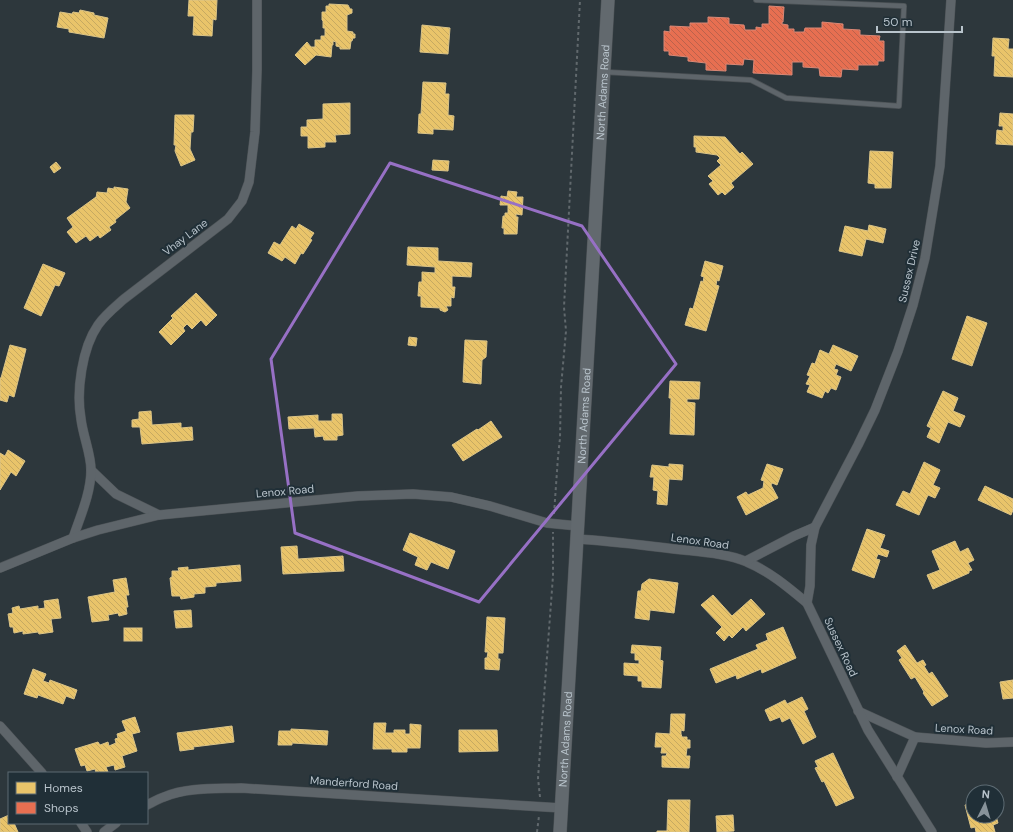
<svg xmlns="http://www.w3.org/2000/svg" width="1013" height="832" viewBox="0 0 1013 832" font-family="'DM Sans',sans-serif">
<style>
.homes{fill:url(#homes-back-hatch);stroke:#dbc487}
.shops{fill:url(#shops-back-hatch);stroke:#d98876}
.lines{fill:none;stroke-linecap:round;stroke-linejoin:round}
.lane-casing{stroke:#4c5256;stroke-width:6}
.street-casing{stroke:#4c5256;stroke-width:10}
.secondary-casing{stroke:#4c5256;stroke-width:14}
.path{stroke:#61696d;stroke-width:2;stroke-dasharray:3 3;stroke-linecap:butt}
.lane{stroke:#5e656a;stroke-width:4.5}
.street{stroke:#5e656a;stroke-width:9}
.secondary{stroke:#62696e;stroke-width:13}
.marked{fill:none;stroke:#9770c5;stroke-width:3;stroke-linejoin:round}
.labels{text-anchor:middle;stroke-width:4;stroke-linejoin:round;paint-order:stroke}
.street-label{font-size:11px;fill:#b9c4cc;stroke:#202f37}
</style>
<defs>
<pattern id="homes-back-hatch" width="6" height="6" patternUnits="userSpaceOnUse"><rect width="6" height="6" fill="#e9c46a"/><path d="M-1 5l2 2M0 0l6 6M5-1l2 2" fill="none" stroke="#c6a961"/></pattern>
<pattern id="shops-back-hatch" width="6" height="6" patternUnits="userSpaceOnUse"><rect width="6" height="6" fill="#e76f51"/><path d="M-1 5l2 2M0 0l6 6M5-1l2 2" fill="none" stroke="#bb624c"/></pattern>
</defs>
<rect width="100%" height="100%" fill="#2d373c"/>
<g class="homes">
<polygon points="189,0 217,0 216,20 213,19 212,36 193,35 194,16 188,16"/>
<polygon points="329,4 348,5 350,9 352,9 352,13 347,15 347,31 353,32 353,34 355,34 355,38 353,38 352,41 351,41 350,49 340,49 340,47 336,46 336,42 333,41 333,45 332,45 331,57 316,55 305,65 295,55 307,42 311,47 315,47 315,40 321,40 321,36 325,36 325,28 323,28 323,21 322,20 322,12 326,12 326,6 329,6"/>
<polygon points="80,10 94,13 94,15 108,18 104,38 69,32 69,29 57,27 60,12 72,14 73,12 79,13"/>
<polygon points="422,25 450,28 448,54 420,52"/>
<polygon points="993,38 1009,39 1008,49 1013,49 1013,77 994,76 995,56 992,56"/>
<polygon points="423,82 446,83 445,94 449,94 448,115 454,116 453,130 433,129 433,134 418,133 419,114 421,114"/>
<polygon points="350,103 350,134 335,135 336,142 325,142 325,147 308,148 308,136 301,136 301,127 307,127 307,120 323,119 323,104"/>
<polygon points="1000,113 1013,114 1013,145 996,144 997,130 1003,131 1003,126 999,126"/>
<polygon points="175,115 194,115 193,132 191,132 190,149 195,160 181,166 175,151 176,145 174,145"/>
<polygon points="694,136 725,137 740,154 742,152 753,164 731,183 734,187 725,195 722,192 718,195 709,184 713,181 708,176 721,165 717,161 720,158 717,155 696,152 696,147 694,147"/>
<polygon points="870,151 893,152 891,188 875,188 875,184 868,183"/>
<polygon points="433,160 449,161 448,171 432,170"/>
<polygon points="56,162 61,168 54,173 50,167"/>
<polygon points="114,187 128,189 126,202 130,208 115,220 116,222 109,227 111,230 100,238 98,235 90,241 86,236 76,243 67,232 73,227 67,218 96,197 96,198 97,192 107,193 108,188 114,189"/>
<polygon points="508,191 517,192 516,197 523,197 522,215 516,214 516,217 518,217 517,234 504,234 504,228 502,228 503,216 505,216 505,213 508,213 508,205 500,205 501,196 507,197"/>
<polygon points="299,224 314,233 310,239 312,240 303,254 301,253 295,264 285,257 282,261 268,253 274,242 280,245 292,226 296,229"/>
<polygon points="869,225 886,229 883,243 866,239 862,256 839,251 845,226 868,231"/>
<polygon points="408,247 438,248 438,261 472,263 471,277 452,276 452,287 455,287 454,298 451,297 451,306 446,306 448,310 445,312 440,310 440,308 421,307 421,296 418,296 419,282 422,282 422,272 435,273 435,267 407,265"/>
<polygon points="705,261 723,266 719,281 717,280 716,285 719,286 706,331 685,325 690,308 693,309 701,281 703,282 704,277 701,276"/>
<polygon points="43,264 65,273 59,286 55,285 41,316 24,308"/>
<polygon points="196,293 217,315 206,326 201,320 192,329 187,324 183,328 185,331 171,345 159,332 173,318 171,316"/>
<polygon points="967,316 987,323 972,366 952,359"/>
<polygon points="409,337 417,338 416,346 408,345"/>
<polygon points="465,340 487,341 486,357 482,360 481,384 463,382"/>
<polygon points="10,345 26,349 14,397 9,395 7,402 0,400 0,378 1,378"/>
<polygon points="833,345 858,356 851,371 836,364 834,369 838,370 836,375 841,377 836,390 831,388 828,393 825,391 822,398 807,392 810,385 806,384 810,376 807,375 812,363 815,364 820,350 829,354"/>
<polygon points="670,381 700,382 699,399 687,399 687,402 695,403 694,435 670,434 671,398 669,398"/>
<polygon points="943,391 958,398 953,411 965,416 960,427 948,422 939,443 927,437 931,428 927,426"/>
<polygon points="151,411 152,425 181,423 181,428 192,427 193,440 142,444 140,427 132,427 132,420 139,419 139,412"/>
<polygon points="332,414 342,414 343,435 337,436 337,440 324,440 323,436 315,437 314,428 289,429 288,417 318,415 318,421 332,421"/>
<polygon points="491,421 502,437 463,461 452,445 477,429 478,430"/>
<polygon points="8,450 25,461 16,476 11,472 0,490 0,453 5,456"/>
<polygon points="924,462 940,470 933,485 940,488 935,498 928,495 919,515 896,505 903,491 910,494"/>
<polygon points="669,464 683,465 682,480 669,479 667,505 657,504 658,491 653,490 654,477 650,477 652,465 669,467"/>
<polygon points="767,464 783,469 777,485 772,483 771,485 778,498 746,515 737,497 746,492 748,495 763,488 764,481 761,480"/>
<polygon points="985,486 1013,499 1013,510 1011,515 978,500"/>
<polygon points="867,529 885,535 880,548 889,551 887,557 878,554 876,559 880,560 874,578 852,570"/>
<polygon points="410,533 455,551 448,569 431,562 427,570 415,565 418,557 403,550"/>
<polygon points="955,541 960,552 968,548 974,560 968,563 972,570 969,571 969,573 933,589 927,575 940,570 932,551"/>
<polygon points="297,546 298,559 343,556 344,571 283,574 281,547"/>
<polygon points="240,565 241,581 216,583 216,586 205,587 205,593 194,594 194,597 181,599 180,596 172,596 170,578 172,577 172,571 179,571 178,568 188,567 188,570"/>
<polygon points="126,578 129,595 126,595 128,607 126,607 127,614 119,616 118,613 108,615 109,620 92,622 88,597 115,592 113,580"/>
<polygon points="649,579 678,583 674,613 650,610 649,620 635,618 638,591 641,591 642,584"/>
<polygon points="713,595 732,616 751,599 765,614 746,631 743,627 732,638 729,635 724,641 716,633 722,627 701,605"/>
<polygon points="58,599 61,618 51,619 53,632 39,634 38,632 23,634 23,631 14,633 13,627 10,627 8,614 13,613 12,608 19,606 20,609 38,606 38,609 45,608 44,601"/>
<polygon points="191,610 192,627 176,628 174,611"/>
<polygon points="487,617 505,618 503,653 498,653 498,659 500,659 499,670 485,669 485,658 487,658 488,652 485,652"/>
<polygon points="783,627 796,658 762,673 761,669 737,679 736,675 716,683 710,669 758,649 756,645 768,640 766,634"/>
<rect x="124" y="628" width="18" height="13"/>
<polygon points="632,645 661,647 660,660 663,661 661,688 642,687 642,681 638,681 638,676 624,675 624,663 639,664 639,660 635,660 635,653 631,653"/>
<polygon points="905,645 917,663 923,660 926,665 924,666 929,674 932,672 948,696 932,706 923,693 924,692 915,677 911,679 899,660 902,658 897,651"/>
<polygon points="33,669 46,674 43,681 49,683 50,680 77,690 74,699 66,696 63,704 38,695 37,698 24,694"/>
<polygon points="1013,680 1013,698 1003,699 1000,682"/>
<polygon points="802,697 808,709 804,711 816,737 803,744 790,718 782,722 780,717 770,721 765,710 785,700 787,704"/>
<polygon points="671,714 685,714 684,731 681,730 681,734 682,737 687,737 687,740 690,740 690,748 687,748 686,756 690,756 689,768 662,767 662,756 666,756 667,753 661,753 662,747 655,747 656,733 670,734"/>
<polygon points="135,717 140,732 132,734 137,751 122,756 125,767 115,770 114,765 106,767 108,772 96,773 95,769 87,771 85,765 81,766 75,749 98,742 100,745 108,742 109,746 116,743 115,739 118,738 117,734 126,731 122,721"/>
<polygon points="374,723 386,723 385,733 394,733 394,730 405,730 405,734 410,734 410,724 421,725 420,748 407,748 407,752 392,752 392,749 373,749"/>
<polygon points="232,726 234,742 193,747 194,749 180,751 177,733"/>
<polygon points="291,729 328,731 327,745 292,743 292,745 278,745 279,731 291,731"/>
<polygon points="459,730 497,730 498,751 459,752"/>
<polygon points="833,753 854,798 836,806 824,781 822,782 815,768 818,767 815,761"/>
<polygon points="668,800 690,800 689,832 657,832 657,831 667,831"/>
<polygon points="973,803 973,816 996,816 998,823 993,825 995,832 976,832 975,827 971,828 965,805"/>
<polygon points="9,815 9,823 14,823 18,832 0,832 0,819"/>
<polygon points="733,815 734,831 717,832 716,816"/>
</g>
<polygon class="shops" points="769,6 784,7 783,22 782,22 782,24 788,25 788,29 794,29 794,32 804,32 805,28 822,28 822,22 843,24 843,29 860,30 860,35 880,36 879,41 884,41 884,61 878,61 878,65 858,65 858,70 842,69 841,77 820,76 819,68 803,67 803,62 792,62 792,75 753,73 754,60 744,59 743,65 726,64 726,71 706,70 706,63 688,61 688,57 669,55 669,51 664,51 664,31 670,32 670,26 690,27 690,23 708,23 708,17 729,18 729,24 744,25 745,30 756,30 756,27 762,28 762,24 769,24"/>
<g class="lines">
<defs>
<polyline id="lane" points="605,72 751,80 786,98 899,106 904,6 756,0"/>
<g id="street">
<polyline points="91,470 116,494 159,515"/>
<path d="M73,538C80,517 91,493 91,470C91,454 83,436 81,419C76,391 82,348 98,325C105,315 115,307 124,299L228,219L242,201L249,182L255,132L257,70V0"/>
<path d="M577,539C613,541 648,546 684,550C703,552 729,554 747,562C769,571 789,588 807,603"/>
<polyline points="746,561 794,536 815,527"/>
<polyline points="0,568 73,538 98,530 159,515 358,496 413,494 451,497 490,506 547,523 578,526"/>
<polyline points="858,711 915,737"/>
<polyline points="0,726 42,773"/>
<polyline points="897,777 915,737 986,743 1013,742"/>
<path d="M147,805C153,802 158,799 164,797C188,787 216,789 241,788L562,808"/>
<polyline points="81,823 87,832"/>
<polyline points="104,832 116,823"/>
<polyline points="932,832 868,730 807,603 810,586 811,545 815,527 858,445 875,410 898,351 913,305 925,258 940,166 951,0"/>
</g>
<g id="secondary">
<path id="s1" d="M560,832L608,0"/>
</g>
</defs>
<use href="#lane" class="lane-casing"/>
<use href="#street" class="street-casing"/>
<use href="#secondary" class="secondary-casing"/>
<g class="path">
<polyline points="554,514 558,457 560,438 561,387 566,331 564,307 580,0"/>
<polyline points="540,797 538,778 553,576 553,532"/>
<polyline points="537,832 539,816"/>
</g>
<use href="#lane" class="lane"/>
<use href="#street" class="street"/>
<use href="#secondary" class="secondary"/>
</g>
<path class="marked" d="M390,163L582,226L676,364L479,602L295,533L271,359Z"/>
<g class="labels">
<g class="street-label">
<text dy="4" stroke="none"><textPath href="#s1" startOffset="741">North Adams Road</textPath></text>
<text transform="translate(185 237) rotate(-37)" y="4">Vhay Lane</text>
<text transform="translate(909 271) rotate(-77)" y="4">Sussex Drive</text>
<text dy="4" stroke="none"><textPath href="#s1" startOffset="417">North Adams Road</textPath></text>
<text transform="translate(285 491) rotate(-5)" y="4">Lenox Road</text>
<text transform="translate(700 541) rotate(8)" y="4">Lenox Road</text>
<text transform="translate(841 647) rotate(65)" y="4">Sussex Road</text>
<text transform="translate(964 729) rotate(3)" y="4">Lenox Road</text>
<text dy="4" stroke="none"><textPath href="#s1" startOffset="93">North Adams Road</textPath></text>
<text transform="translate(354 783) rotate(4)" y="4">Manderford Road</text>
</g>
</g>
<rect x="8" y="772" width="140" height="52" fill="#202f37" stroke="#5d6b73"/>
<rect x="16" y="782" width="20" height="12" fill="#e9c46a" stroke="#5d6b73"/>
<text x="44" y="792" font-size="12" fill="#b9c4cc">Homes</text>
<rect x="16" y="802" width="20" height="12" fill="#e76f51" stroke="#5d6b73"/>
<text x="44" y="812" font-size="12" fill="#b9c4cc">Shops</text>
<g transform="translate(985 804) rotate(5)"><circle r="19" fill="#202f37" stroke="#5d6b73"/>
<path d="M0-3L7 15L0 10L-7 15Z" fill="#88939a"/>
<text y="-6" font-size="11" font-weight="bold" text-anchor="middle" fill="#b9c4cc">N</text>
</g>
<path d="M877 26v6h85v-6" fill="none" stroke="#b9c4cc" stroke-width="2"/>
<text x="883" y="26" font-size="12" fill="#b9c4cc" stroke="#202f37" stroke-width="3" paint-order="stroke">50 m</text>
</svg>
